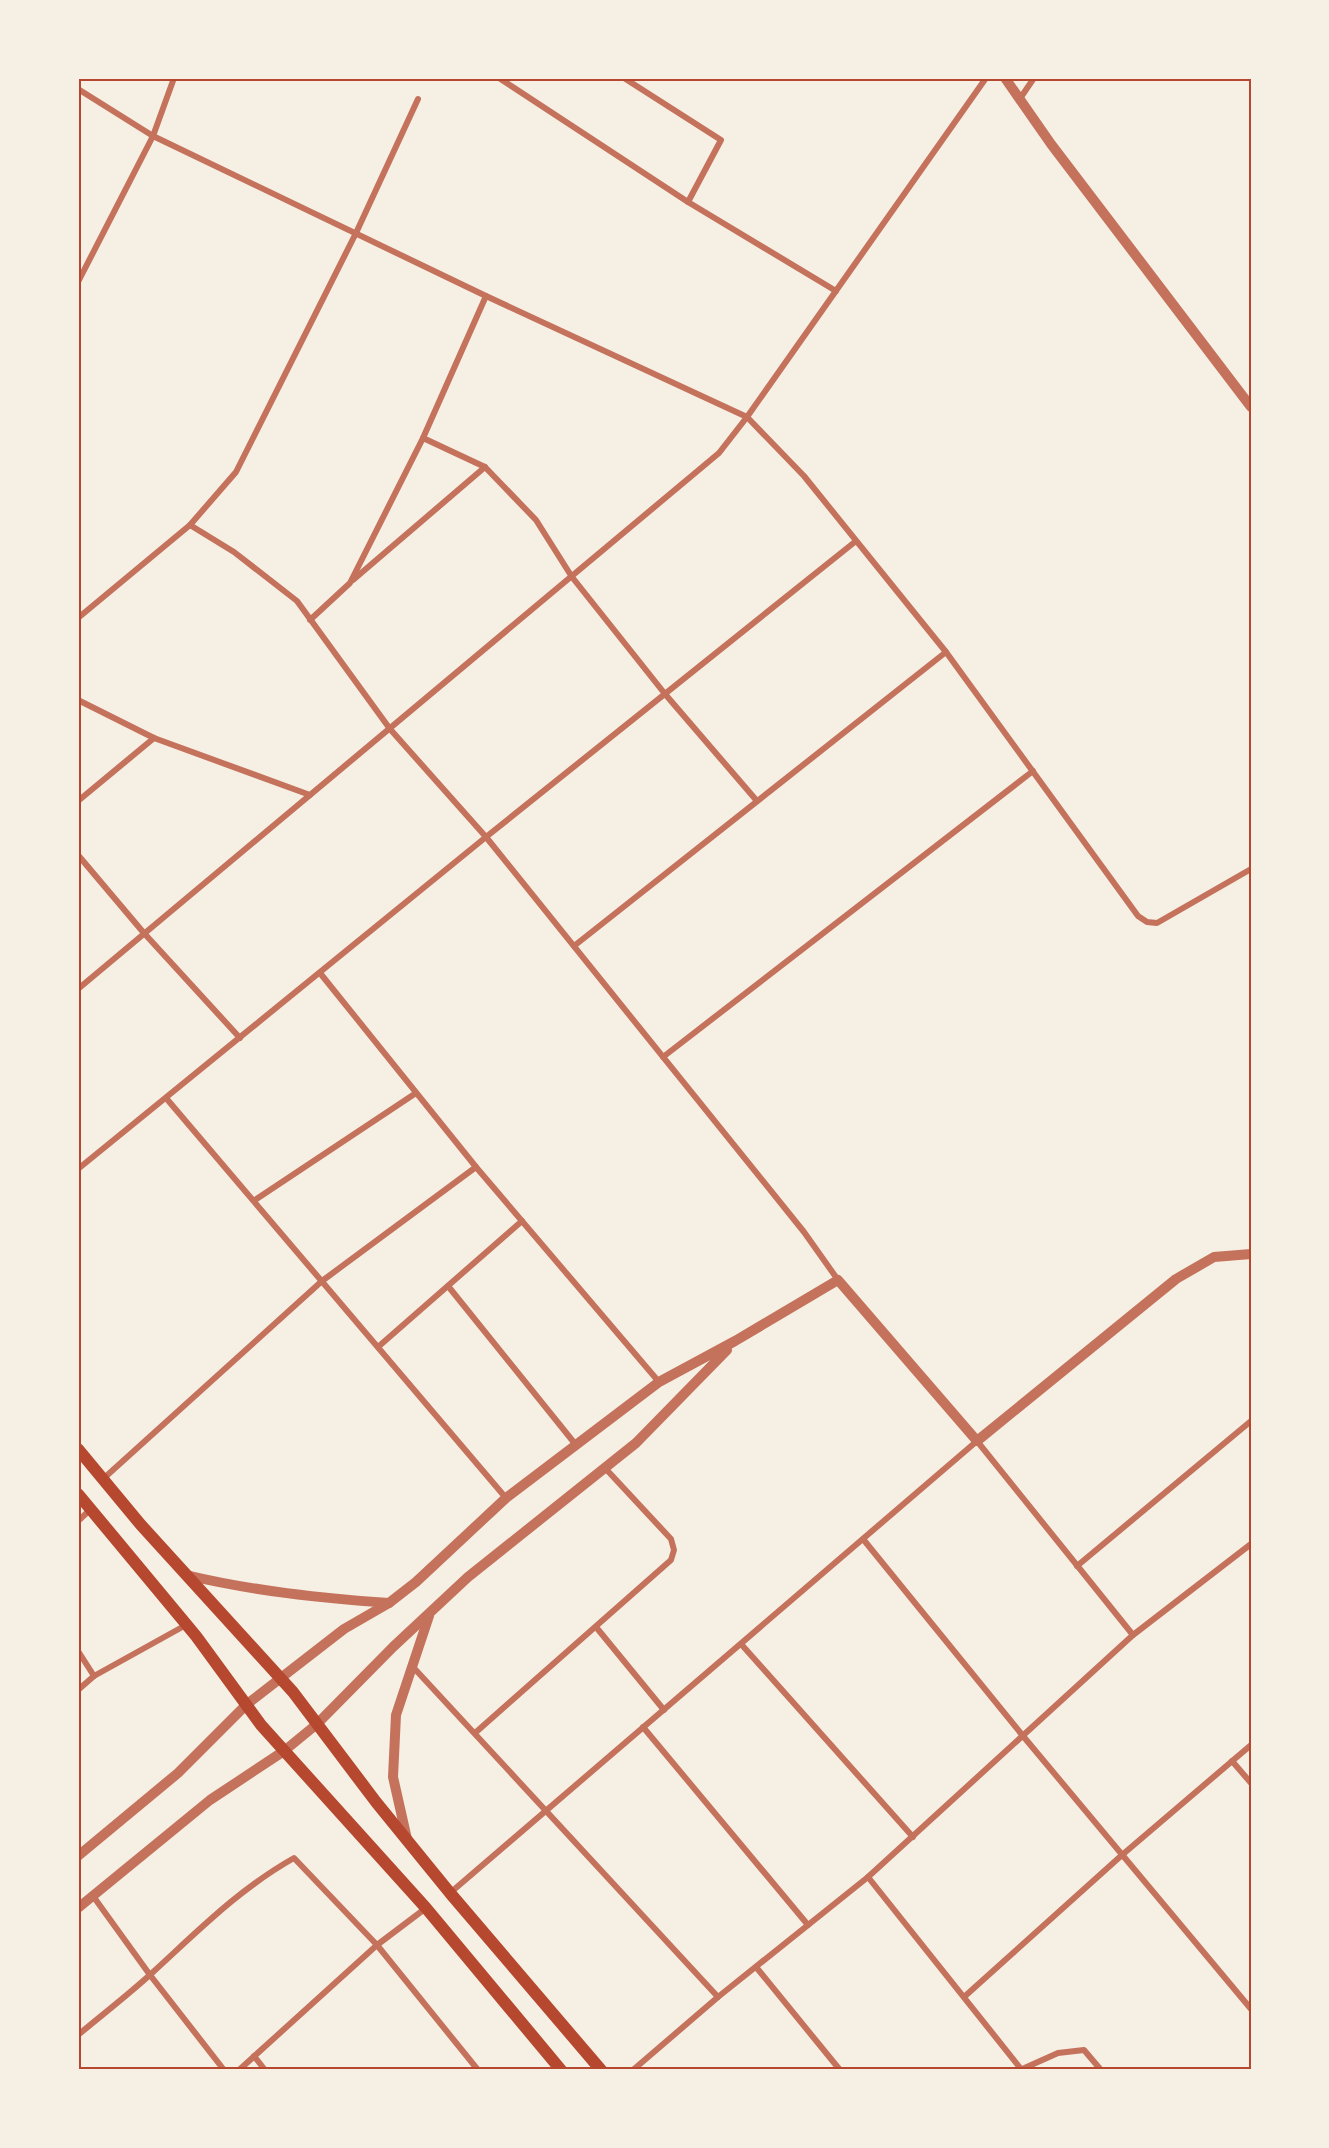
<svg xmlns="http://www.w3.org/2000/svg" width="1329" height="2148" viewBox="0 0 1329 2148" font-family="Helvetica,sans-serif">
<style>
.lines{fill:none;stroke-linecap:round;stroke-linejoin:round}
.minor{stroke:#c5725c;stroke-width:6}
.tertiary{stroke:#c5725c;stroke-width:10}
.secondary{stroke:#b5482f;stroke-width:12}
.neatline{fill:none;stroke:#b5482f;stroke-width:2}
</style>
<rect width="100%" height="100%" fill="#f6efe4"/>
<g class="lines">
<g class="minor">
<polyline points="499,78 688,202"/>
<polyline points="624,78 721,140 688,202 836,291"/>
<polyline points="78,89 153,136 486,296 747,417 804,476 946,652 1138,916 1147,922 1157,923 1251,869"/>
<polyline points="1019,100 1034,78"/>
<polyline points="78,282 153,136 174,78"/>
<polyline points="423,438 485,467 536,520 572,577 665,694 757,801"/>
<polyline points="190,525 234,552 297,601 390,729 486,837 804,1232 838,1280"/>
<polyline points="353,580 485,467"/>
<polyline points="78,618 190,525 236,472 356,233 418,99"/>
<polyline points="310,620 350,583 423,438 486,296"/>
<polyline points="78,700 154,738 310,795"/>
<polyline points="78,801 154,738"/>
<polyline points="78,855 143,932 240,1038"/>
<polyline points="574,946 946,652"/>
<polyline points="320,973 476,1167 659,1382"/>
<polyline points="78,989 719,453 747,417 986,78"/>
<polyline points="663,1057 1033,771"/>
<polyline points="166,1098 506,1498"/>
<polyline points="78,1169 486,837 856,541"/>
<polyline points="255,1200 416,1093"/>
<polyline points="448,1286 576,1445"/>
<polyline points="378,1347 522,1221"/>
<polyline points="103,1479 322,1281 476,1167"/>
<polyline points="78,1521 91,1509"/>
<polyline points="863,1539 1023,1736 1251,2009"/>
<polyline points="1077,1566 1251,1421"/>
<polyline points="596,1627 664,1710"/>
<polyline points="741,1644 913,1837"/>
<polyline points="78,1651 94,1676"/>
<polyline points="413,1667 718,1997"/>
<polyline points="78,1690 94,1676 186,1625"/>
<polyline points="643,1727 808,1925"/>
<polyline points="475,1733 671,1560 674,1550 671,1539 605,1468"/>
<polyline points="1232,1761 1251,1783"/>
<polyline points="868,1877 1021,2069"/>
<polyline points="450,1893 977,1441 1133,1635"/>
<polyline points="93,1896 150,1975 224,2070"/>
<polyline points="756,1967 840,2070"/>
<polyline points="964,1997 1122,1855 1251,1745"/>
<path d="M78,2035C103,2014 128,1995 152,1973C198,1931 239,1889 294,1858L377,1945L478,2070"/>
<polyline points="254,2056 265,2070"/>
<polyline points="239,2070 377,1945 426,1908"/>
<polyline points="633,2070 718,1997 868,1877 1133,1635 1251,1544"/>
<polyline points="1020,2070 1058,2053 1084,2050 1101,2070"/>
</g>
<g class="tertiary">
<polyline points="1005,78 1051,144 1251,407"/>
<path d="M186,1575C253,1591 320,1598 389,1603"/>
<polyline points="407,1839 393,1777 396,1715 429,1616"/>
<polyline points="78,1856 178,1773 246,1705 344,1629 389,1603 416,1582 506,1498 659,1382 735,1341 838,1280 977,1441 1176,1279 1214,1257 1251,1254"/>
<polyline points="78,1908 210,1800 284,1751 317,1724 393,1647 468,1577 636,1443 727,1350"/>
</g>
<g class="secondary">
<polyline points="78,1449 141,1525 293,1692 376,1802 450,1893 601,2070"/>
<polyline points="78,1494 196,1636 261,1725 426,1908 561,2070"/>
</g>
</g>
<rect width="1329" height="2148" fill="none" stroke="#f6efe4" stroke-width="159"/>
<rect x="80" y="80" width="1170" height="1988" class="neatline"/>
</svg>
